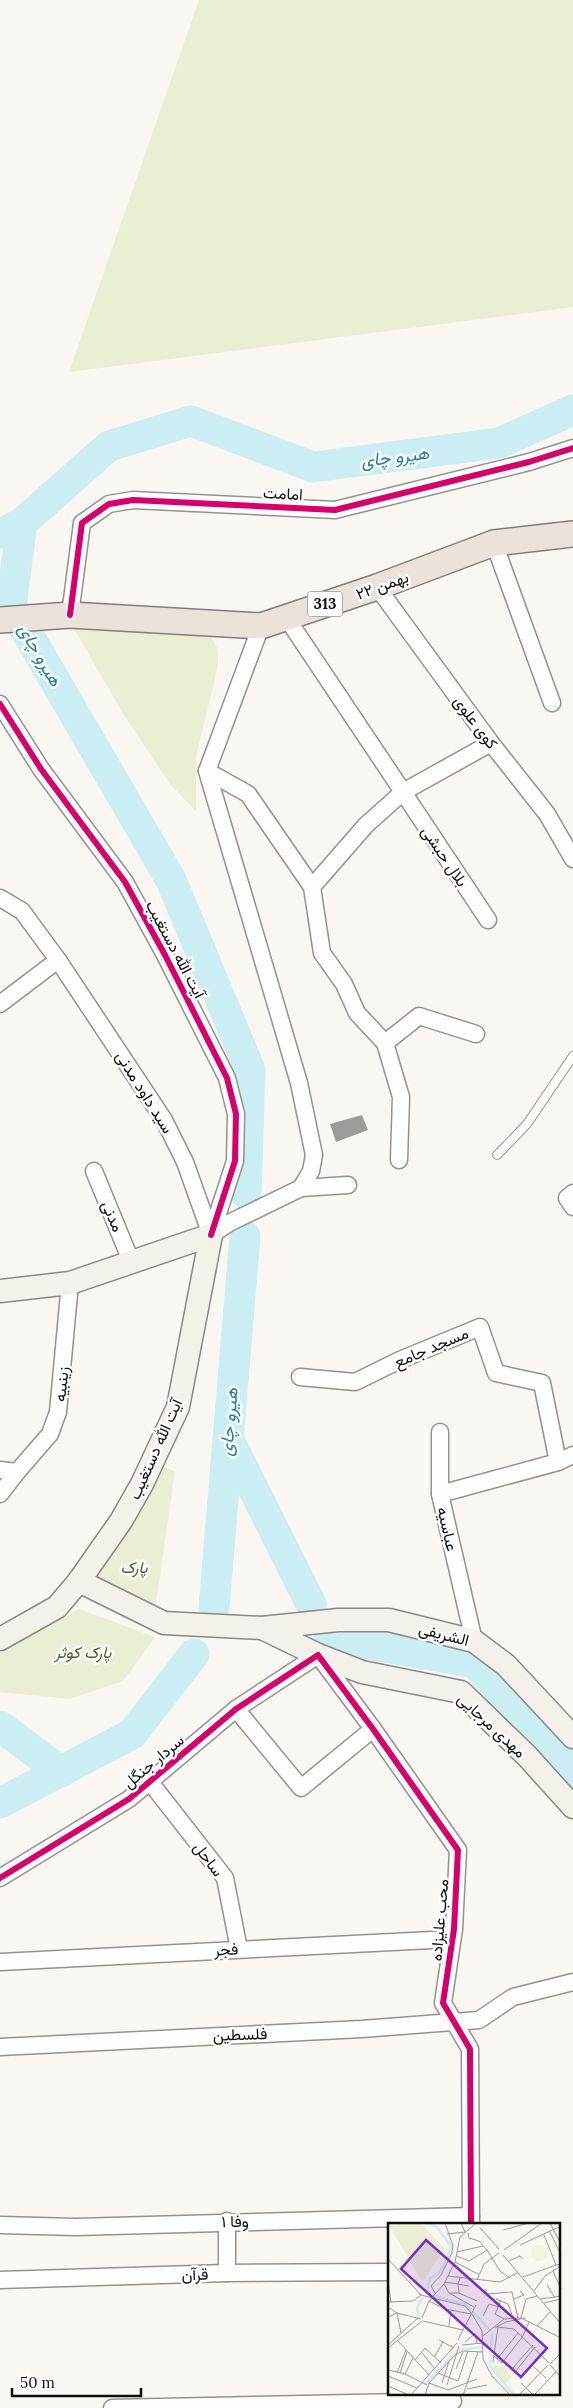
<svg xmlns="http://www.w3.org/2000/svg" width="573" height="2408" viewBox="0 0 573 2408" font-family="Lora,Vazirmatn,serif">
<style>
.green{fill:#eaeed3}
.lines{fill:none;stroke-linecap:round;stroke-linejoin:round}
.river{stroke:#caeef3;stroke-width:31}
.building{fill:#9d9a98}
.lane-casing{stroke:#949290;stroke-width:10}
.street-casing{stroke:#949290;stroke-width:19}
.secondary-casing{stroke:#8a8987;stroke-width:25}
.primary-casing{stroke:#817f7d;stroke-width:28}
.lane{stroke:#fefefd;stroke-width:8}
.street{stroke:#fefefd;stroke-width:16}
.secondary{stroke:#f4f0ea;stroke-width:22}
.primary{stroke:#ebe2da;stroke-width:25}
.cycleway-casing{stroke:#fff;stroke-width:9}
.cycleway{stroke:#d6006c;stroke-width:6}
.labels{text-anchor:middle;stroke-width:5;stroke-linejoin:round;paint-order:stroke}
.shield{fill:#fff;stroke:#565656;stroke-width:1}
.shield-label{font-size:15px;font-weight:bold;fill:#0d0d0d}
.street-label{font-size:16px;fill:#0d0d0d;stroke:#fff}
.park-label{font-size:16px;font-style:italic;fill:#3e6221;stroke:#fff}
.water-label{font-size:18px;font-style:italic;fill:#1d8199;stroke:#fff}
.inset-river{fill:none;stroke:#caeef3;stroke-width:2.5}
.inset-road{fill:none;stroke:#9b9996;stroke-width:1}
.view{fill:#7b2cbf;fill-opacity:0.15;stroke:#7b2cbf;stroke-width:2.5}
.inset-edge{fill:none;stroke:#0d0d0d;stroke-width:2.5}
</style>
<rect width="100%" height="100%" fill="#faf6f2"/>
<g class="green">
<polygon points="199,0 573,0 573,307 69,372"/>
<polygon points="72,625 193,625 211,636 218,650 218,666 196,756 196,811 170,784 124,715"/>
<polygon points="163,1467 175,1471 156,1603 145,1604 95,1578"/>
<polygon points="79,1609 155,1637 123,1681 70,1699 0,1692 0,1653"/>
</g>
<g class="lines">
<g class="river">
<polyline points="22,523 11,605 171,880 250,1070 246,1194"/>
<polyline points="3,533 22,523 109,446 191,421 313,467 499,443 573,410"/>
<polyline points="228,1438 311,1604"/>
<polyline points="214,1608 245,1236"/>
<polyline points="329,1637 475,1663 573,1773"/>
<polyline points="0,1726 61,1772"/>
<polyline points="0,1803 132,1734 194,1654"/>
</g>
</g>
<polygon class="building" points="362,1115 368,1130 336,1142 330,1124"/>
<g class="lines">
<defs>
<polyline id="lane" points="497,1155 527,1124 573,1056"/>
<g id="street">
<polyline points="494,543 552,703"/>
<polyline points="377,587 491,743 547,814 573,859"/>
<polyline points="70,615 82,523 109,504 133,500 335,510 529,462 573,448"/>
<polyline points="286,617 403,792 491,743"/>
<polyline points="261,626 207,771 299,1083 314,1155 311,1171 301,1188"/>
<polyline points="0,704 41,769 125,882 165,955 227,1078 236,1114 235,1161 211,1235"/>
<polyline points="207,771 248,794 312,887 366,825 403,792 488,920"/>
<polyline points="312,887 322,953 344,984 357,1013 385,1043 401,1097 399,1160"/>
<polyline points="0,898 22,911 58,960 164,1120 185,1162 211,1235"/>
<polyline points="0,1004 58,960"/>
<polyline points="385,1043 419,1016 476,1034"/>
<polyline points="94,1171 131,1261"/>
<polyline points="573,1193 567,1198 573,1207"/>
<polyline points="211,1235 229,1223 301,1188 348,1185"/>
<polyline points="300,1377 355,1382 400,1360 480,1327 496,1373 542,1383 558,1462"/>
<polyline points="0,1470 17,1472 0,1494"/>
<polyline points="17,1472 50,1434 58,1412 70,1283"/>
<polyline points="440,1494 440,1432"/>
<polyline points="474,1641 440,1494 558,1462 573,1455"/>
<polyline points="236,1709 301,1788 373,1729"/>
<polyline points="150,1782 225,1878 239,1949"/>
<polyline points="0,1878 129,1799 236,1709 318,1655 373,1729 458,1850 454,1929 443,2003 470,2049 471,2224"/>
<polyline points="0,1962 452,1939"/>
<polyline points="0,2047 362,2029 479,2020 513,1997 573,1982"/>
<polyline points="0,2225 76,2227 471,2216"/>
<polyline points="227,2273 227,2221"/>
<polyline points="0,2280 227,2273 389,2272"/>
<polyline points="112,2408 453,2401"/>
</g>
<g id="secondary">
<polyline points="0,1291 70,1283 211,1235"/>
<polyline points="79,1581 164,1623 262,1628 338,1620 389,1620 474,1641 506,1665 573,1737"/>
<polyline points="262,1628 318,1655 362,1672 461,1692 528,1757 573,1807"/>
<polyline points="0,1639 57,1607 79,1581 121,1521 142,1484 178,1407 211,1235"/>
</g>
<polyline id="primary" points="0,620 70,615 261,626 377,587 494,543 573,534"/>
</defs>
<use href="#lane" class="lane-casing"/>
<use href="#street" class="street-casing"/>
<use href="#secondary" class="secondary-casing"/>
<use href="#primary" class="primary-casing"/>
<use href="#lane" class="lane"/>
<use href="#street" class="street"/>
<use href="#secondary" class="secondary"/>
<use href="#primary" class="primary"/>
<defs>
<g id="cycleway">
<polyline points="70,615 82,523 109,504 133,500 335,510 529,462 573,448"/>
<polyline points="0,704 41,769 125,882 165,955 227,1078 236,1114 235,1161 211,1235"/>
<polyline points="0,1878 129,1799 236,1709 318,1655 373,1729 458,1850 454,1929 443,2003 470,2049 471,2224"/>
</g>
</defs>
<use href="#cycleway" class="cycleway-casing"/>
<use href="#cycleway" class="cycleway"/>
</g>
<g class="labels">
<rect class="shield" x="307.5" y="591.5" width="35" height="25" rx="4"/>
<g class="shield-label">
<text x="325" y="609">313</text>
</g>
<g class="street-label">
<text transform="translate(283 493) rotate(3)" y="6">امامت</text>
<text transform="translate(382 585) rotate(-20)" y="6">۲۲ بهمن</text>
<text transform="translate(476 722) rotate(53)" y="6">کوی علوی</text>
<text transform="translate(445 856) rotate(56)" y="6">بلال حبشی</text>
<text transform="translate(176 949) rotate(62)" y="6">آیت الله دستغیب</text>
<text transform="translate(145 1092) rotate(58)" y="6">سید داود مدنی</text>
<text transform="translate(113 1216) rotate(67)" y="6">مدنی</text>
<text transform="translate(431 1347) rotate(-23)" y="6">مسجد جامع</text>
<text transform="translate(61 1384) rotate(-84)" y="6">زینبیه</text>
<text transform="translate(155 1449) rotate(-66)" y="6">آیت الله دستغیب</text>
<text transform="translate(448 1529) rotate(77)" y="6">عباسیه</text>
<text transform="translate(444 1634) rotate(14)" y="6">الشریفی</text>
<text transform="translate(492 1725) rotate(43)" y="6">مهدی مرجایی</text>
<text transform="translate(153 1761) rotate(-40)" y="6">سردار جنگل</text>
<text transform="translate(209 1859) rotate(53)" y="6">ساحل</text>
<text transform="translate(439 1920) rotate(-85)" y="6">محب علیزاده</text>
<text transform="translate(226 1949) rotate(-3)" y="6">فجر</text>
<text transform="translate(240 2034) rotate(-2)" y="6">فلسطین</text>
<text transform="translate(235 2221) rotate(-1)" y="6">وفا ۱</text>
<text transform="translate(195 2274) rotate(-2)" y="6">قرآن</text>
</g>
<g class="park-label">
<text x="134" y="1573">پارک</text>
<text x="83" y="1658">پارک کوثر</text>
</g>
<g class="water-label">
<text transform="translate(395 457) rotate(-7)" y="6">هیرو چای</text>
<text transform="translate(40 655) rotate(60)" y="6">هیرو چای</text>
<text transform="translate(229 1422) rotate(-85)" y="6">هیرو چای</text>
</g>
</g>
<g transform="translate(388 2223)">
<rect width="172" height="172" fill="#faf6f2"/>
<path d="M0,0H33L57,26L34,59ZM105,141L111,145L114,141L121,147L119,150L124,154L118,160L120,166L106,149Z" fill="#eaeed3"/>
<path d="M143 30a8 8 0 1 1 16 0a8 8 0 1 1-16 0Z" fill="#f2f2dd"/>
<path class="inset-river" d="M40,68L43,72L77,81L83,87M38,72L42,55L50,51L57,41L63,23L48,3L38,0M85,89L102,107M31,94L29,85L35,74M104,110L102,143L126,172M71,127L93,124M37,161L70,128"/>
<path class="inset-road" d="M162,0L173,21M92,5L111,26M115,7L141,0M162,9L173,32M80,10L81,15L91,18L99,27L112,48L122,55M59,11L77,9L73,0M156,12L168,42L173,41M132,22L173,3M116,27L154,0M69,29L95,23M115,32L173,101M69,33L81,38L99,27M0,36L33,72L77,83L84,91M121,38L132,33L134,36M67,39L90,51M165,48L173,66M60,53L112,59L129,50M135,54L168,42M89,57L96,41L111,30M0,59L3,79M57,59L70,61L72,55M56,61L61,70L86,84M159,62L167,75M98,66V71L124,69L130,95M146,68L157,53L173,43M47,70L43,63L53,52L64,30L65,23L57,0M61,70H71L70,61L81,63M71,70L89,78M108,76L120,81L125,95M126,76L136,72L132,68M153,76L173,73M113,77L107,91L116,96M41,78L57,86L83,91M0,79L25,78L33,72M156,80L173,76M0,84L9,90L33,96M84,91L94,108L95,136L104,153L122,172M95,93L101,81L111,84M0,94L9,90L13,110M34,95L41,78L56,61L67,39L72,14L88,0M135,96L173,115M35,98L75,107L70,117M61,103L63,86M149,103L162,89M107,105L118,99L137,95M75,107L88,82M95,113L116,96L133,95L138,76L149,73M51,117L66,125M10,118L41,152M77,119L87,111L89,120M0,122L30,95M74,122L95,120M0,125L34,98M34,130L47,146M106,133L114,140L135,113L141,99M46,134L55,119M109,136L130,110M27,137L37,125L53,140M105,139L110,104L126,106L161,140M162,141L173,130M162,142L173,154M146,144L158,155M68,146L75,129M124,146L145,122M0,147L17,151L39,162M127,149L147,124M9,150L18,127M12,150L19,129M50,150L70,158L80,128M17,151L25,135M0,153L29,165M132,156L153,131M41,160L60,167L89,156M54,160L61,138M133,160L145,172M59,162L71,123M0,163L21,172M79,166L99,162M23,172L69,120M37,172L41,160L67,132L75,128L94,129M75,172L90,129M131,172L160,142M146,172L168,149"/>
<path class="view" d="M38,17L159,125L133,154L13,46Z"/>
<rect width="172" height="172" class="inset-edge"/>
</g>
<path d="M12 2388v8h129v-8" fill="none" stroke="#0d0d0d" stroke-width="2.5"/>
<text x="20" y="2388" font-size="15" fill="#0d0d0d" stroke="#ffffff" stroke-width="4" paint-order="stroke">50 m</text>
</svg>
